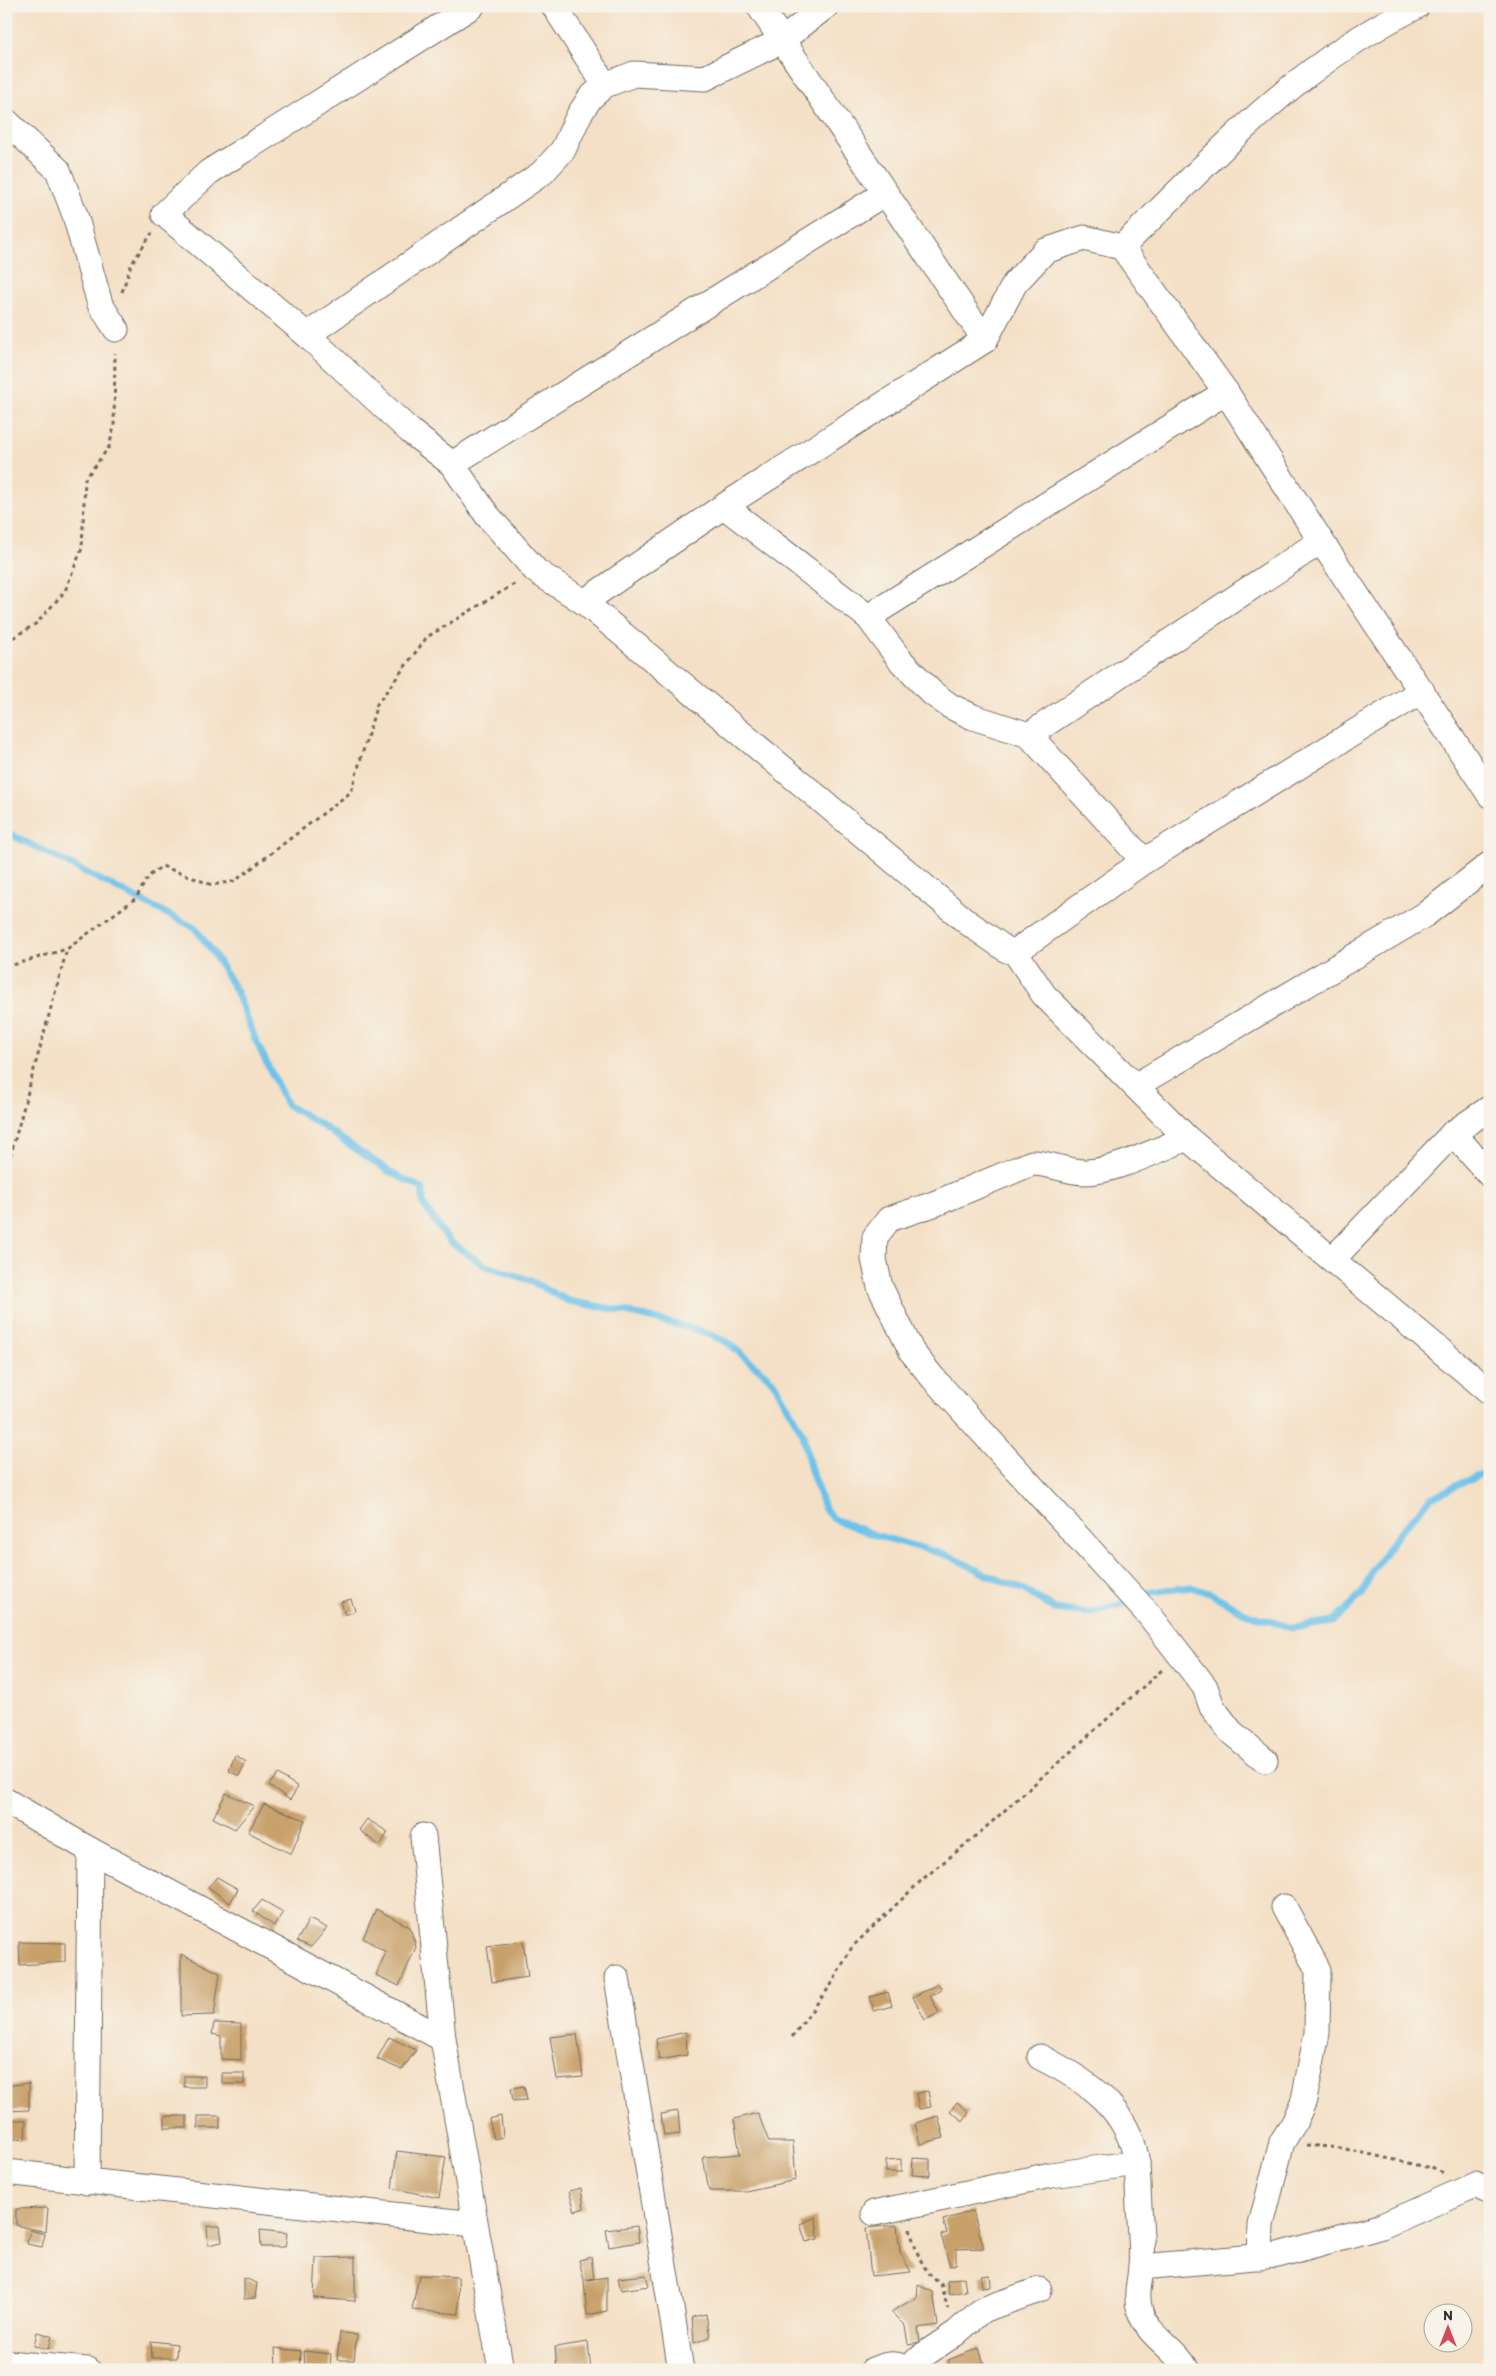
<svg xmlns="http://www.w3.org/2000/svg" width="1496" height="2376" viewBox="0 0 1496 2376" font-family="Itim,sans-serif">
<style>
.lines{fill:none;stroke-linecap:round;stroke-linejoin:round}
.stream{stroke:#6dc2ea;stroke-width:7}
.building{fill:#c8a06a}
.minor-casing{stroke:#716a61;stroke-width:27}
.path{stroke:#716a61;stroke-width:3;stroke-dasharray:4 4;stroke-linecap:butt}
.minor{stroke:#fff;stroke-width:25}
</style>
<rect width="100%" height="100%" fill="#f7f3e8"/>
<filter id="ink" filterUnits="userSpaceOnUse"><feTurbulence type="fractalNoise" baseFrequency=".02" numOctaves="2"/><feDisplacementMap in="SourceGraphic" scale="10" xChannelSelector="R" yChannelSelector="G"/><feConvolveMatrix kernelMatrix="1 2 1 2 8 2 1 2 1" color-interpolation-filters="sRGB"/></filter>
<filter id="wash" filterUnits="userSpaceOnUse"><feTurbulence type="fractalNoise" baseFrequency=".0096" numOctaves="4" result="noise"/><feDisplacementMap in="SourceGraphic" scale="20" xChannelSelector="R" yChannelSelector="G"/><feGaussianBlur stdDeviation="1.12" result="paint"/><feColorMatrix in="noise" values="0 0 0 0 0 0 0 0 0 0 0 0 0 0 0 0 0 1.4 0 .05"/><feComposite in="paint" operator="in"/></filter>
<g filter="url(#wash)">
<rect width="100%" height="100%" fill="#f4e0c6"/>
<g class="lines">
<g class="stream">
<polyline points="6,832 195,928 214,954 236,991 255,1039 287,1105 318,1123 390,1172 423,1189 423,1204 449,1241 484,1265 529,1280 568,1301 623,1311 701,1331 727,1342 773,1381 803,1434 810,1467 824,1508 834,1519 875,1535 950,1556 985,1574 1024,1590 1055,1609 1089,1613 1130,1602"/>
<polyline points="1140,1597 1151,1592 1191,1587 1212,1594 1245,1613 1292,1628 1333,1622 1362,1594 1372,1572 1397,1535 1431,1498 1478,1475 1490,1474"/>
</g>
</g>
<g id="blocks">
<g class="building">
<polygon points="351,1599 355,1611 345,1615 341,1602"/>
<polygon points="235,1755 246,1762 239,1776 229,1771"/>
<polygon points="278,1774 298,1787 290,1800 269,1785"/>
<polygon points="226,1793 254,1806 235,1829 213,1818"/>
<polygon points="264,1804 305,1820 291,1854 248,1832"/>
<polygon points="367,1819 388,1832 380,1846 359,1830"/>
<polygon points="217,1877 238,1889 230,1903 208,1887"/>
<polygon points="262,1900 283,1912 274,1926 253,1911"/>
<polygon points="376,1909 410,1927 416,1947 399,1986 376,1975 386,1952 363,1938"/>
<polygon points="309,1919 327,1928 311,1947 297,1941"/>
<polygon points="523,1941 528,1977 492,1982 487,1946"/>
<polygon points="19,1942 65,1943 65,1962 20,1965"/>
<polygon points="181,1954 220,1973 214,2015 181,2016"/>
<polygon points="938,1984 942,1990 930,1996 939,2013 925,2020 913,1997"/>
<polygon points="888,1992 892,2006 874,2011 870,1997"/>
<polygon points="214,2023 241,2024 241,2060 221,2059 221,2036 212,2034"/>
<polygon points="686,2032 687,2055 659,2060 656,2039"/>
<polygon points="577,2034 583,2077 557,2079 550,2037"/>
<polygon points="389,2037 416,2050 402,2070 377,2059"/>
<rect x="222" y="2073" width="22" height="11"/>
<rect x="184" y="2076" width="21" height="11"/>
<polygon points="29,2083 29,2110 6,2111 6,2086"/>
<polygon points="524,2086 527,2100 513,2101 511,2088"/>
<polygon points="928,2091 931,2107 919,2109 916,2093"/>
<polygon points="957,2102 969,2112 963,2121 950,2111"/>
<polygon points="678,2111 680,2134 664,2136 661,2114"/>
<polygon points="758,2113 769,2142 793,2142 796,2180 746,2191 709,2191 703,2157 740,2154 734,2119"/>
<rect x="165" y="2116" width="22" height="12"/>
<rect x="198" y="2116" width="22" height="12"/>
<polygon points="501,2116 503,2137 494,2139 489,2119"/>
<polygon points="938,2116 944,2138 920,2144 915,2123"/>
<polygon points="6,2120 26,2120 25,2140 6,2138"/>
<polygon points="397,2151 446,2157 439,2198 392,2188"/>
<polygon points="913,2158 930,2159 930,2176 912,2175"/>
<polygon points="901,2159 901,2172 886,2172 886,2160"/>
<polygon points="581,2188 584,2208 575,2211 569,2191"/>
<polygon points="48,2208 46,2232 16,2225 16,2209"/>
<polygon points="973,2211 984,2248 956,2249 956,2264 950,2266 941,2235 947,2233 943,2220"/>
<polygon points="816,2217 818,2239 806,2242 800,2224"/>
<polygon points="897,2225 900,2252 911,2272 871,2276 866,2228"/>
<polygon points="207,2226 220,2226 222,2242 208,2245"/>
<polygon points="637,2226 639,2242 609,2247 606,2230"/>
<polygon points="30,2230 45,2234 42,2247 27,2244"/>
<polygon points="260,2230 287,2233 285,2247 261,2247"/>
<polygon points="355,2257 355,2301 314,2298 316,2258"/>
<polygon points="591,2257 594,2278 586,2280 607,2277 607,2311 587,2315 584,2280 579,2260"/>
<polygon points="419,2275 458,2277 459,2314 412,2310"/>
<polygon points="646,2275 649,2286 621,2290 618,2278"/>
<polygon points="990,2275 991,2287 982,2288 981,2276"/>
<polygon points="964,2277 966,2291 949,2294 947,2281"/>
<polygon points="244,2278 257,2283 255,2298 244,2299"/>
<polygon points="918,2285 933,2292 938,2325 918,2328 920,2342 908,2344 905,2326 891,2312 917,2297"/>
<polygon points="706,2314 710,2337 694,2343 692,2317"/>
<polygon points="37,2332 52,2336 49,2349 34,2346"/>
<polygon points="340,2332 357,2335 354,2360 337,2360"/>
<polygon points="151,2341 177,2344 176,2358 152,2358"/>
<polygon points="588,2342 591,2370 557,2370 555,2347"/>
<polygon points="275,2348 301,2351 300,2366 276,2366"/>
<polygon points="979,2348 986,2370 952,2370 948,2360"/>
<polygon points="304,2351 331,2354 330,2369 305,2369"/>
</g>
</g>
</g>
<g filter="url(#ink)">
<use href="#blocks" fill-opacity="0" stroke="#716a61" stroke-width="1"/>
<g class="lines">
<defs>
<g id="minor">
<polyline points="472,6 209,172 164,214 307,335 411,432 452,464 487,515 536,571 584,602 967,922 1007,950 1015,952 1044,995 1187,1138 1490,1392"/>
<polyline points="554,6 605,85"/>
<polyline points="759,6 985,340"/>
<polyline points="6,121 58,170 75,215 100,304 116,329"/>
<path d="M1122,247C1183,188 1241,125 1308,74C1342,48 1379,25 1417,6"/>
<polyline points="307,335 542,173 563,150 579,115 590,98 605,85 634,74 705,78 781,41 826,6"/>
<polyline points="452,464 885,193"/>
<polyline points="724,506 868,617 900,660 932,693 950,706 973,717 1029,735 1144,861 1422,691"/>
<polyline points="584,602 724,506 985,340 1015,283 1045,251 1084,238 1122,247 1226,392 1321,541 1490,795"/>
<polyline points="868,617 1226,392"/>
<polyline points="1029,735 1321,541"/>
<polyline points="1015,952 1144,861"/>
<polyline points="1135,1086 1426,914 1490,864"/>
<polyline points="1453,1133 1490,1175"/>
<path d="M1187,1138C1160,1149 1113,1172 1085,1172C1066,1172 1051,1163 1032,1163L934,1204L889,1219L875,1237L874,1259L880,1287L912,1352L933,1378L1150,1616L1205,1687L1212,1707L1231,1732L1265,1760"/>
<polyline points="1333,1259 1453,1133 1490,1108"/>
<polyline points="6,1801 90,1850 443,2039"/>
<polyline points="423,1836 443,2039 501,2370"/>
<polyline points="617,1978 681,2370"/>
<path d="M1040,2057C1086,2080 1130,2109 1137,2164C1138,2178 1138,2192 1139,2206C1140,2226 1143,2247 1141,2266C1140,2283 1135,2295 1140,2311C1147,2336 1176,2348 1187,2370"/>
<polyline points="6,2172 474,2224"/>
<polyline points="87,2182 90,1850"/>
<polyline points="874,2213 1051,2175 1137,2163"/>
<polyline points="1260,2257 1261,2225 1282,2142 1294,2123 1304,2100 1317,2033 1318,1970 1284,1907"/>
<polyline points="1141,2267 1278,2255 1382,2226 1475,2185 1490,2192"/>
<polyline points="6,2363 88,2370"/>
<path d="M873,2370C887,2364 896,2362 909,2370"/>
<polyline points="909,2370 919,2358 956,2333 982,2310 1039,2290"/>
</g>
</defs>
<use href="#minor" class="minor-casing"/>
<g class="path">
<polyline points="122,292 131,265 152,233"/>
<polyline points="6,642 37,623 65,591 82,548 85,479 109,447 114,427 115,353"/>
<polyline points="6,967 67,949 136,898 148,877 162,866 212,885 235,881 351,792 377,704 427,637 516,583"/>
<polyline points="6,1172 67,949"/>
<polyline points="792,2037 831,1985 852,1947 924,1878 976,1836 1162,1670"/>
<polyline points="1306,2145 1341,2148 1431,2168 1444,2173"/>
<path d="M910,2229C915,2249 923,2273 941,2284L948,2309"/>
</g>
<use href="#minor" class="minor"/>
</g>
</g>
<rect width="1496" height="2376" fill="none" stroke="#f7f3e8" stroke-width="25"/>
<g transform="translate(1448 2328)"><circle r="24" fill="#f7f3e8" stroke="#a5a39c"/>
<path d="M0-4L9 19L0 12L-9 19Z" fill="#d1495b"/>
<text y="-8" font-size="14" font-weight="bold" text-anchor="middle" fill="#2b2b2b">N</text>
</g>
</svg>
